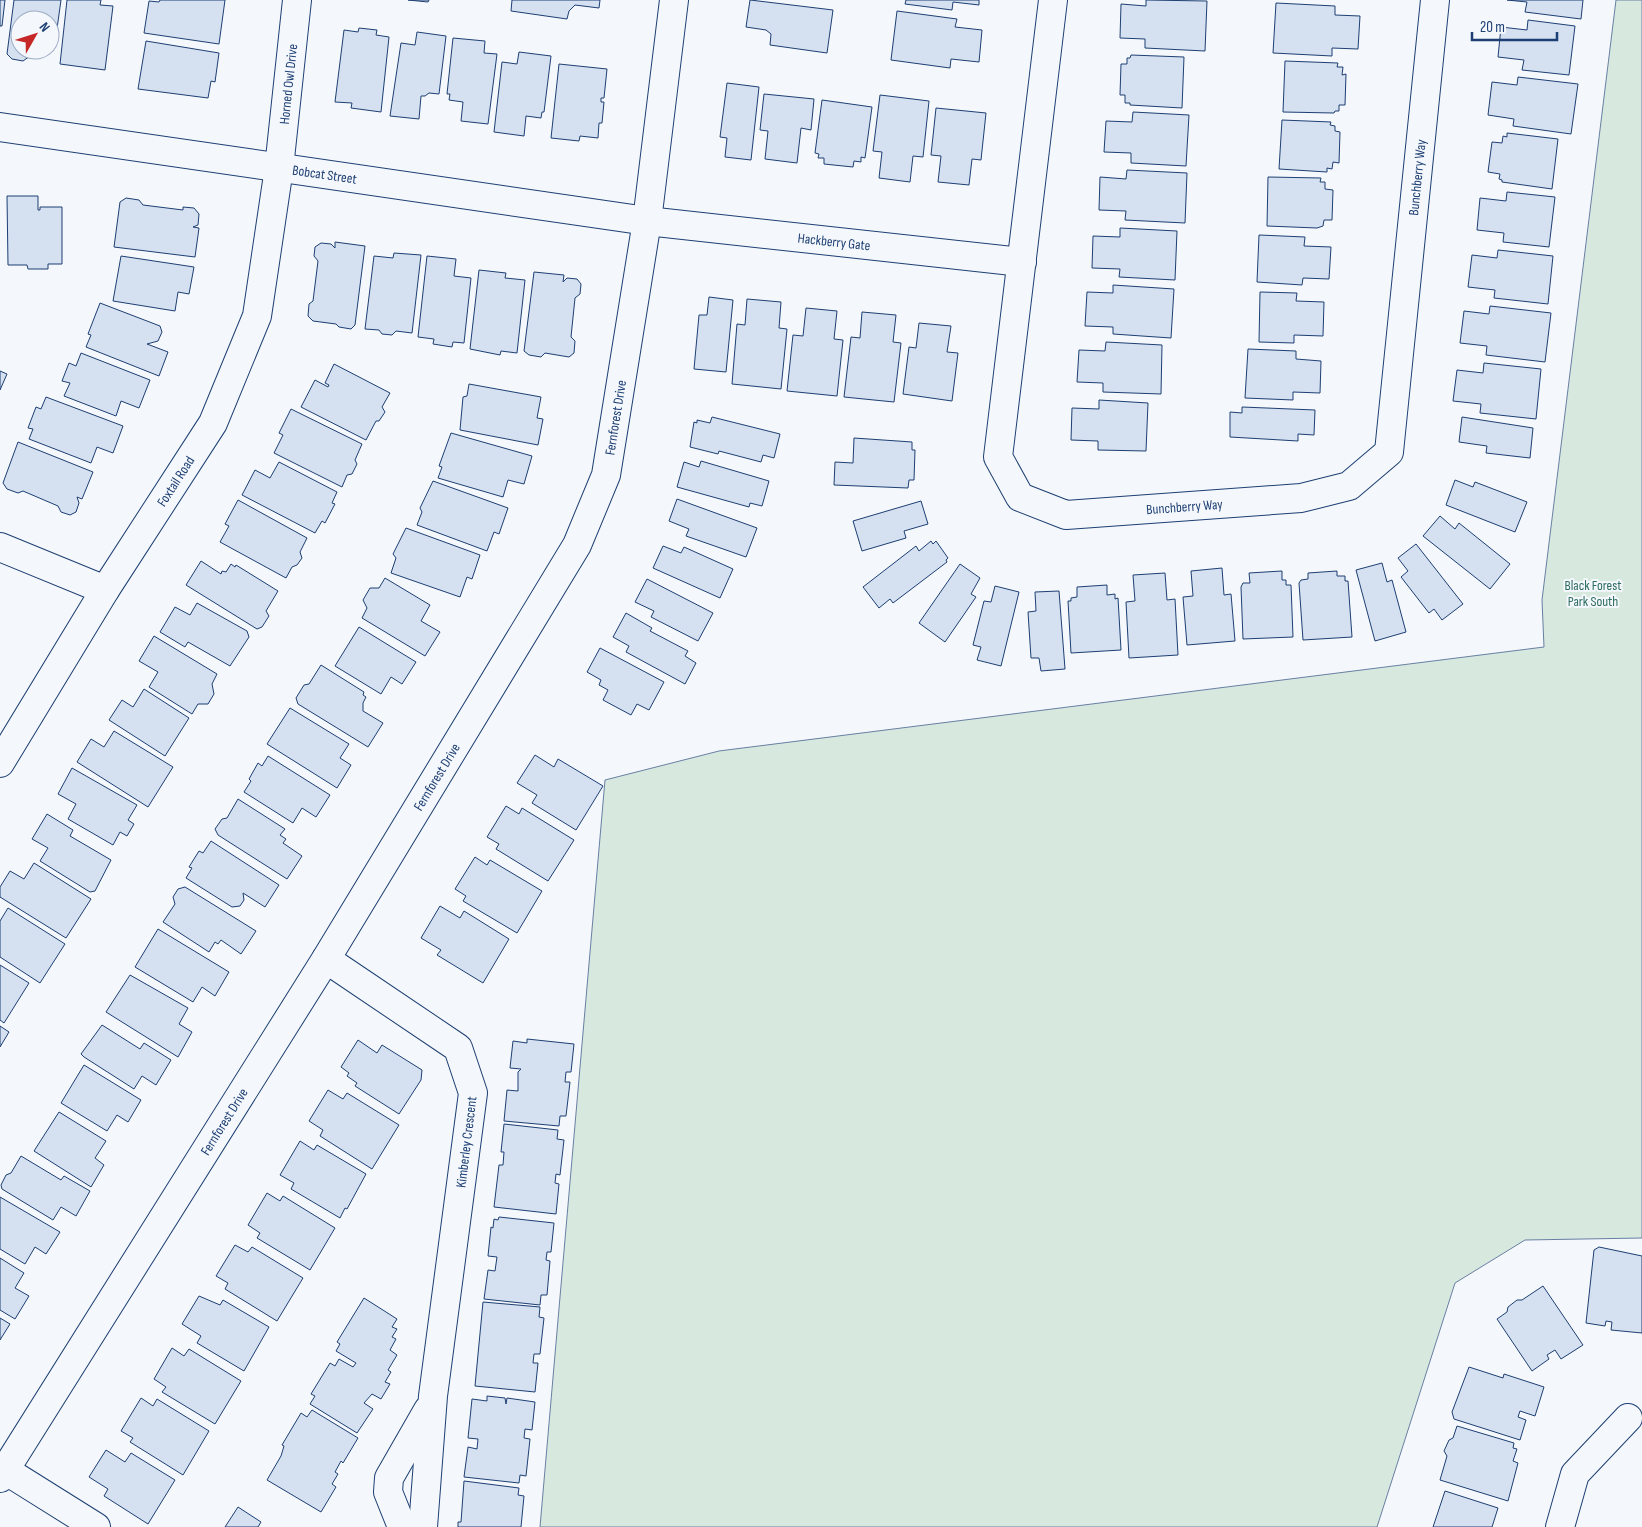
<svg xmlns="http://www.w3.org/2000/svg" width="1642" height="1527" viewBox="0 0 1642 1527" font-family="'Sofia Sans Condensed',sans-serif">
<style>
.green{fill:#d7e8df;stroke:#687fa3}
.building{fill:#d5e0f0;stroke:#1d3f73}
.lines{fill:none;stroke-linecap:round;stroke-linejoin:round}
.minor-casing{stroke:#1d3f73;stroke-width:30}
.minor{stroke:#f4f7fb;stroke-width:28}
.labels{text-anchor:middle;stroke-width:4;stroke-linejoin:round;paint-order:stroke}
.street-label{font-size:14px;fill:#1d3f73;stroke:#f4f7fb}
.park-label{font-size:14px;fill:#2c6c60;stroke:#f4f7fb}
</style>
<rect width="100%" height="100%" fill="#f4f7fb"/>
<polygon class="green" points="1616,0 1642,0 1642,1238 1525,1240 1455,1283 1377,1527 540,1527 605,780 719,751 1544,647 1542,600"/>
<g class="building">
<polygon points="0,0 5,0 2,26 0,26"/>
<polygon points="14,0 61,0 55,43 50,43 50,20 20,20 20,50 30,50 30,56 23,61 12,59 7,54"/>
<polygon points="67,0 101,0 100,5 113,6 105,70 60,64"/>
<polygon points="160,0 225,0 219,44 144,33 149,1 159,2"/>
<polygon points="408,0 429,0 428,2"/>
<polygon points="512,0 600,0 599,8 575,5 569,11 567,19 511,11"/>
<polygon points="750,0 833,10 827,53 770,45 771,34 766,30 746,27"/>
<polygon points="906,0 979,0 979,5 953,2 952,10 905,4"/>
<polygon points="1146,0 1207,1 1205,51 1145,48 1145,39 1120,38 1121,4 1146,6"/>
<polygon points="1507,0 1583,0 1581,19 1525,12 1527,2"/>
<polygon points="1276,3 1335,6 1335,15 1360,16 1358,49 1332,48 1332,56 1273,53"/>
<polygon points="897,11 957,19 955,27 982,30 979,62 951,59 950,68 891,60"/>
<polygon points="1528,20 1575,26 1569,75 1522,70 1524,60 1498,57 1501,27 1527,30"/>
<polygon points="359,28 377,30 376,35 389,37 381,112 351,108 352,103 335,102 344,30 358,32"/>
<polygon points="417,32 446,36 439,94 429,93 425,96 421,96 419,119 390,116 401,43 415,45"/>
<polygon points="453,38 485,41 484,53 497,54 488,124 461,121 463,102 449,100 450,94 447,94"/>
<polygon points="146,41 219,53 215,82 211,81 208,98 138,89"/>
<polygon points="519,52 551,56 544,112 542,112 541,118 526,116 524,136 494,132 502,62 517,64"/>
<polygon points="1131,55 1184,57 1182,108 1130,105 1130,103 1125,103 1125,95 1120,95 1121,64 1127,64 1127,58 1130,58"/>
<polygon points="1285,61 1338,63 1337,67 1343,67 1342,75 1346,74 1345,105 1339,105 1339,111 1335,111 1334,113 1283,112"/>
<polygon points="559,64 607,69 604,98 601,98 601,102 604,102 602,123 599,123 598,138 580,136 579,141 551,138"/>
<polygon points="1518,77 1578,84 1571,134 1513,126 1514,119 1488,115 1492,82 1517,85"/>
<polygon points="727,83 759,87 751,160 725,157 727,138 720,137"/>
<polygon points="764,94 814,99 811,130 801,128 797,163 765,159 768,131 760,130"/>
<polygon points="880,95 929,101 923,157 913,156 910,182 879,178 882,152 873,151"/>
<polygon points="822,100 872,107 865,158 861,157 861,162 854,161 853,167 824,164 824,158 818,158 819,154 815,153"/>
<polygon points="936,108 986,113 981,160 972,159 969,185 938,182 941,156 931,155"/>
<polygon points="1133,112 1189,115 1186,166 1131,163 1131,153 1104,152 1106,121 1132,122"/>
<polygon points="1282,120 1331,122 1330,125 1335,126 1335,131 1340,132 1339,163 1333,162 1332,169 1327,168 1327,172 1279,169"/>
<polygon points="1507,133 1558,139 1552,189 1502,182 1502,180 1499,179 1500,174 1488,172 1492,142 1502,143 1503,136 1507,137"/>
<polygon points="1127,170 1187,173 1185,223 1125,220 1126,211 1099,210 1100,177 1126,179"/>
<polygon points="1268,177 1321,178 1320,182 1325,182 1325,189 1333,190 1332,220 1324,220 1323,226 1317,228 1267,226"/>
<polygon points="1507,192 1555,197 1549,247 1503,242 1504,233 1477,230 1480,198 1506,201"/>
<polygon points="7,196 38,196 38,210 40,210 40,207 62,207 62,264 48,264 48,269 28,269 27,265 8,265"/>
<polygon points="126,198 139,200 143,205 183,210 183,207 194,208 199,214 198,225 193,227 199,228 195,257 114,247 120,202"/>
<polygon points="1120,228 1177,231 1175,280 1119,277 1120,269 1092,268 1093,236 1120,237"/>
<polygon points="1259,235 1305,237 1304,246 1331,247 1329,279 1303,278 1302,285 1257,282"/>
<polygon points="335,242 365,246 355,325 351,329 339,327 336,324 313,321 308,316 309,304 313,301 318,261 314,256 315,247 321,243 331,244 335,248"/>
<polygon points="1498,250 1553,256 1548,304 1494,298 1495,290 1468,287 1472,255 1497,258"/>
<polygon points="394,253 421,255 412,333 396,331 392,335 382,334 379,330 365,329 374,256 393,258"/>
<polygon points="121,256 194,267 189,294 178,292 175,311 113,301"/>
<polygon points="427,256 456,259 454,276 471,278 464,343 453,342 452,347 433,344 434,339 418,337"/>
<polygon points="479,270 506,273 505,278 525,280 517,353 501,351 500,355 470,349"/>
<polygon points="534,272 564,275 563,282 567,278 577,279 581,284 580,294 575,298 571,337 575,341 574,353 569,357 545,353 541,357 529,355 524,351"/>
<polygon points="1113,285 1174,289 1171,338 1113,334 1113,327 1085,326 1087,292 1113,293"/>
<polygon points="1260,292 1297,293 1296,301 1324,302 1323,336 1294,335 1294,343 1259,342"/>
<polygon points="709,297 733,300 726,372 694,369 699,315 707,315"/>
<polygon points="747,299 781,302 779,328 787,329 781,389 732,384 737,324 745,325"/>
<polygon points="100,303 160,326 162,332 158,341 147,344 168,352 159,376 86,347 91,335 88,334"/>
<polygon points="1490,306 1551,313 1545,362 1486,355 1487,346 1460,343 1464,311 1489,314"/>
<polygon points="806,308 837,311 834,339 843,340 837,396 787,391 793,335 803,336"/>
<polygon points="862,312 896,315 893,342 901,343 894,402 844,397 851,337 860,338"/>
<polygon points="919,323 951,326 947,352 958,353 952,401 903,394 909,347 916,348"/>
<polygon points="1106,342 1162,345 1161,394 1103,392 1103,383 1077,382 1079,350 1105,351"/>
<polygon points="1248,349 1296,351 1296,359 1321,361 1320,393 1293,392 1293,400 1245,398"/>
<polygon points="81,353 150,380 139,408 121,401 116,416 64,396 70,383 62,381 69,363 76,366"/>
<polygon points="1484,363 1541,369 1536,419 1480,413 1481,404 1453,401 1457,370 1483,373"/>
<polygon points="334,364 390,393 382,407 385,412 379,421 376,421 366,440 301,407 315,380 328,387 329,385 325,383"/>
<polygon points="0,371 7,374 0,390"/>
<polygon points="469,384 541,397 537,418 543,419 538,445 460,430 463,397 467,396"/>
<polygon points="46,397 123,426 113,453 97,447 91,463 29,439 33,429 28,428 36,407 41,409"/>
<polygon points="1099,400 1148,403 1146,451 1098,450 1098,441 1071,440 1072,408 1099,409"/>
<polygon points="1242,407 1315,410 1314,435 1298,434 1298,441 1230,437 1230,412 1242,413"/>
<polygon points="291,409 362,444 355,460 357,464 352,474 347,475 342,487 274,453 283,435 279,433"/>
<polygon points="712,417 780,434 774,458 763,455 761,462 719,451 718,454 690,447 694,422 697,423 697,420 710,423"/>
<polygon points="1462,417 1533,428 1530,458 1486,453 1487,446 1459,442"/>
<polygon points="451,433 532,456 524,484 508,480 503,497 438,478 442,467 439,466"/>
<polygon points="854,438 912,442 912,450 915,450 914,480 909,480 908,488 834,485 835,462 853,463"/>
<polygon points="18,442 93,472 82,499 77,497 79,503 76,512 70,515 61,512 58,506 23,491 18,493 7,489 3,483"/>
<polygon points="701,461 769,481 762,506 750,503 749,507 677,487 684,462 699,467"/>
<polygon points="279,462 337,492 332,503 335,504 325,523 322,521 315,533 242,495 255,470 270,478"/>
<polygon points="1455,480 1473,487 1475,482 1527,502 1515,532 1446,505"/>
<polygon points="433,481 508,508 499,534 494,532 487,551 417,525 422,512 420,508"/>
<polygon points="677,499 757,528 746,557 686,536 689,529 669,521"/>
<polygon points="238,500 307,538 300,552 302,558 297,565 292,567 286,578 220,542 229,526 225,524"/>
<polygon points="921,501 928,524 904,531 906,538 862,551 853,521"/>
<polygon points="1440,516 1455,529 1459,523 1510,564 1490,589 1423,536"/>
<polygon points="406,528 480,555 472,579 467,577 460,597 391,573 396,558 393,554"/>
<polygon points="931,541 933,544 936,541 948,558 946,560 947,562 893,603 890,599 879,608 863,587 916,546 919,551"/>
<polygon points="1416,544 1463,604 1442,620 1434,609 1429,613 1401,577 1408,571 1398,558"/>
<polygon points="663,546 681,553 684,547 733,569 720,598 653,568"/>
<polygon points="201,561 221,574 222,571 226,572 231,564 235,567 236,565 278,591 266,611 269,616 262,627 257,629 186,585"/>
<polygon points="1382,563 1387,582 1392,580 1406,632 1375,641 1356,570"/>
<polygon points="960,564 980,578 971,594 976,597 945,642 919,623"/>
<polygon points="1222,568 1224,595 1231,594 1235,641 1187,645 1183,597 1193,596 1191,571"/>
<polygon points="1282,571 1282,580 1286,580 1286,585 1291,585 1293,637 1243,639 1241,587 1243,583 1250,583 1249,573"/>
<polygon points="1337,571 1337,576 1345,576 1345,581 1348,581 1352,637 1303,640 1299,583 1301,580 1308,579 1308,573"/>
<polygon points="1165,573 1167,600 1175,599 1178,655 1129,658 1126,602 1135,601 1133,575"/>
<polygon points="385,578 430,605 421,621 440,632 425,656 362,618 367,608 363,600 370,588 379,588"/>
<polygon points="647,579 713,613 698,641 651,617 654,611 635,602"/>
<polygon points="1107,585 1107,595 1115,594 1115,599 1118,598 1121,650 1071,653 1068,601 1071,601 1071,598 1077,597 1077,587"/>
<polygon points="995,586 1019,592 1001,666 977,660 981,647 973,645 984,601 991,602"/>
<polygon points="1059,591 1065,669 1041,671 1039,658 1031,658 1028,612 1036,611 1035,592"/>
<polygon points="197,603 247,631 249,637 230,666 188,642 185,647 160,632 175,607 190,615"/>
<polygon points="626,613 652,628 650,631 688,651 685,656 696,663 685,684 626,652 629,646 613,637"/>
<polygon points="359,627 416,662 402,684 391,677 381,694 335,666"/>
<polygon points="154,636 217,674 212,684 214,694 208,704 198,704 192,714 149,687 158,672 139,661"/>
<polygon points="600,648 664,682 649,710 637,704 631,715 603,700 608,690 599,685 601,680 587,672"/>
<polygon points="321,665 364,692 363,695 366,697 363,703 363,711 383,723 368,747 298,704 296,698 304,685 309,684"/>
<polygon points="144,689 189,718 165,756 109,720 122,700 133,707"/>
<polygon points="290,708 349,744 340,758 351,765 337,788 267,744"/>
<polygon points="114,731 173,767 148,807 77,762 91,739 104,747"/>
<polygon points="535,755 554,767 558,759 603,786 576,830 532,803 537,795 517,783"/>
<polygon points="268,756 330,795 316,817 302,808 293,823 244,792 251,781 249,779 258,763 262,766"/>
<polygon points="72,768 137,805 128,820 134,824 127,836 120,832 113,845 68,819 76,804 58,794"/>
<polygon points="238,799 285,829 280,835 286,839 283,843 302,856 287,879 218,835 215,829 222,819 227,818"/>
<polygon points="506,806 519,814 522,808 574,840 548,881 496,849 499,844 487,837"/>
<polygon points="47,814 73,830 70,836 111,860 95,891 90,892 40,861 48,848 32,839"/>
<polygon points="211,841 279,885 265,907 243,893 244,900 240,906 232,907 186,878 192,868 189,867 199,851 203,853"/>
<polygon points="475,857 487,865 490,860 542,891 517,933 463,901 466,896 455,889"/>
<polygon points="34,863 91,899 66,938 0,897 0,887 10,871 24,879"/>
<polygon points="185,887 256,931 241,954 221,940 218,944 215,942 209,952 163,922 175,904 173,897 178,889"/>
<polygon points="440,906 460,918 464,911 509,939 483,983 437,955 441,950 421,938"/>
<polygon points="8,908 65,944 40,983 0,957 0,921"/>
<polygon points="158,929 229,972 215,996 202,987 193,1002 135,967"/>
<polygon points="0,965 29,983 4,1023 0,1020"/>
<polygon points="130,975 188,1008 179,1024 192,1032 178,1057 106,1012"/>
<polygon points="102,1025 140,1049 144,1043 171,1060 156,1085 142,1076 134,1089 84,1057 81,1054"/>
<polygon points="0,1026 9,1032 0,1047"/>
<polygon points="527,1039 574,1044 571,1072 566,1072 565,1082 570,1082 566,1116 560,1116 559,1126 504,1121 507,1090 518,1091 518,1072 521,1069 510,1068 513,1041 527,1043"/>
<polygon points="358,1040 377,1053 382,1045 422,1070 421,1080 399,1114 355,1086 357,1083 347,1076 349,1073 341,1067"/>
<polygon points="84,1065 141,1100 128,1122 117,1115 107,1131 61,1103"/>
<polygon points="328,1090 343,1099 347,1093 399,1125 372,1169 320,1136 323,1130 309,1121"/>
<polygon points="59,1112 106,1141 95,1158 104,1165 91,1187 34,1151"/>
<polygon points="504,1124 558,1130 557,1139 564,1140 560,1175 556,1174 555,1183 559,1184 556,1214 494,1207 499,1165 503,1165 504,1152 501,1152"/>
<polygon points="300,1141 314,1150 317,1145 366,1174 347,1209 345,1208 340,1218 291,1189 294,1183 280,1175"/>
<polygon points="21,1156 61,1180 64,1176 90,1191 76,1216 61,1207 53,1220 2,1189 1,1185 6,1175 11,1173"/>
<polygon points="267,1193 280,1201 283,1196 335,1228 310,1270 257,1238 260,1233 248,1225"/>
<polygon points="0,1197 60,1232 46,1254 35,1247 25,1264 0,1249"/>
<polygon points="499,1217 554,1223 551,1252 547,1252 546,1260 550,1261 547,1295 541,1295 540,1305 484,1299 488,1270 495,1271 497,1257 488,1256 491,1227 493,1228 494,1219 498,1220"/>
<polygon points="235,1245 248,1252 252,1247 303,1278 277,1321 225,1289 228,1283 216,1276"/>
<polygon points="1599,1247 1642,1256 1642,1333 1611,1330 1612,1322 1606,1321 1605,1326 1586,1323 1594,1250"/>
<polygon points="0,1258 24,1273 15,1288 29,1296 15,1319 0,1310"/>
<polygon points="1543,1286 1583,1345 1561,1359 1555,1350 1547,1355 1549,1359 1532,1371 1497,1319 1507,1312 1508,1307 1517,1300 1522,1300"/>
<polygon points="199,1296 220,1305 223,1300 269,1327 244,1371 197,1343 201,1336 182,1324"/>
<polygon points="364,1298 397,1319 392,1327 397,1329 392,1337 396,1339 390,1350 397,1355 388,1370 391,1372 385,1382 390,1384 381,1399 372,1394 364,1403 373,1409 357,1433 310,1404 315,1396 311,1394 330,1363 335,1366 339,1359 353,1367 356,1363 336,1351 340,1344 337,1342"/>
<polygon points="483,1302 540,1307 539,1317 544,1318 540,1354 534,1354 533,1363 538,1363 535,1392 475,1386"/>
<polygon points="0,1318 10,1324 0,1340"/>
<polygon points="172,1348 184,1356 189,1349 241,1381 215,1424 162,1392 166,1387 154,1379"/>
<polygon points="1469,1367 1503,1378 1504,1374 1544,1387 1535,1416 1520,1411 1518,1417 1526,1420 1520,1440 1454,1419 1452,1412"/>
<polygon points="487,1396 505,1398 506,1404 507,1398 535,1402 532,1430 525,1429 524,1438 530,1439 526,1476 520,1475 519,1483 464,1477 468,1447 477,1449 478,1439 468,1438 472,1399 487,1401"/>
<polygon points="141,1398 153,1406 157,1399 209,1431 183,1475 130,1442 133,1438 121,1431"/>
<polygon points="312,1410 358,1438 343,1463 341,1461 335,1472 338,1474 332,1484 336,1487 321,1512 267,1480 281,1456 284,1446 282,1445 301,1413 307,1417"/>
<polygon points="1457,1426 1514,1443 1513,1448 1517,1449 1513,1461 1518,1463 1508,1501 1440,1480 1447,1456 1444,1451 1449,1440 1453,1438"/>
<polygon points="106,1450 125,1462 131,1453 175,1480 148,1524 104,1496 108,1489 89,1477"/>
<polygon points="464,1481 519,1488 518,1495 524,1496 521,1527 458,1527 458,1522 461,1522"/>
<polygon points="1445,1491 1498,1508 1492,1527 1433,1527"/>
<polygon points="238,1507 261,1522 258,1527 225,1527"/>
</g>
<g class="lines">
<defs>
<g id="minor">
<path id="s1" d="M1053,0L998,457L1020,497L1066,515L1301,498L1349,486L1389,452L1435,0"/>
<path id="s2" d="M0,127L647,221L1022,262"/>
<polyline points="0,547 105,590"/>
<path id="s3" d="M0,763L105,590L213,423L257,316L279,168L297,0"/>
<polyline points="326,959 458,1048 473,1093 433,1396 423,1527"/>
<polyline points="5,1470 96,1527"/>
<path id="s4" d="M0,1478L326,959L577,545L606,475L647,221L674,0"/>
<polyline points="402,1527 388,1492 389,1478 428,1410"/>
<polyline points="1560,1527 1575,1474 1628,1418"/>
</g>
</defs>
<use href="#minor" class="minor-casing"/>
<use href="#minor" class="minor"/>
</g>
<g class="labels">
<g class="street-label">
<text dy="5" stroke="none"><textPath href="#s3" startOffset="751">Horned Owl Drive</textPath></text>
<text dy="5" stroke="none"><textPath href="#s2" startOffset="328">Bobcat Street</textPath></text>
<text dy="5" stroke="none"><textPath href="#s1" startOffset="1169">Bunchberry Way</textPath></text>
<text dy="5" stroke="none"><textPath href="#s2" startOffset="842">Hackberry Gate</textPath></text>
<text dy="5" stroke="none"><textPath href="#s4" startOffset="1231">Fernforest Drive</textPath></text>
<text dy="5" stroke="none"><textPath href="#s3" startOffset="332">Foxtail Road</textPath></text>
<text dy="5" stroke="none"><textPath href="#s1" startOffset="674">Bunchberry Way</textPath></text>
<text dy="5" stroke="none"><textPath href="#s4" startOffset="826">Fernforest Drive</textPath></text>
<text dy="5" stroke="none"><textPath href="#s4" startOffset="421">Fernforest Drive</textPath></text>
<text transform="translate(466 1142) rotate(-83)" y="5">Kimberley Crescent</text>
</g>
<g class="park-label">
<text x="1593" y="590">Black Forest<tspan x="1593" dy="16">Park South</tspan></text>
</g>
</g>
<g transform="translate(35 35) rotate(51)"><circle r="24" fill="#f4f7fb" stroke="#9eadc5"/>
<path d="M0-4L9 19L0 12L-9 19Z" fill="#c62828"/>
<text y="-8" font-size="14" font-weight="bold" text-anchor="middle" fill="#1d3f73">N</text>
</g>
<path d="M1472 32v8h85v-8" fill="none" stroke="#1d3f73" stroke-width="2.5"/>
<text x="1480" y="32" font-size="15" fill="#1d3f73" stroke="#f4f7fb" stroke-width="4" paint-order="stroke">20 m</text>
</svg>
